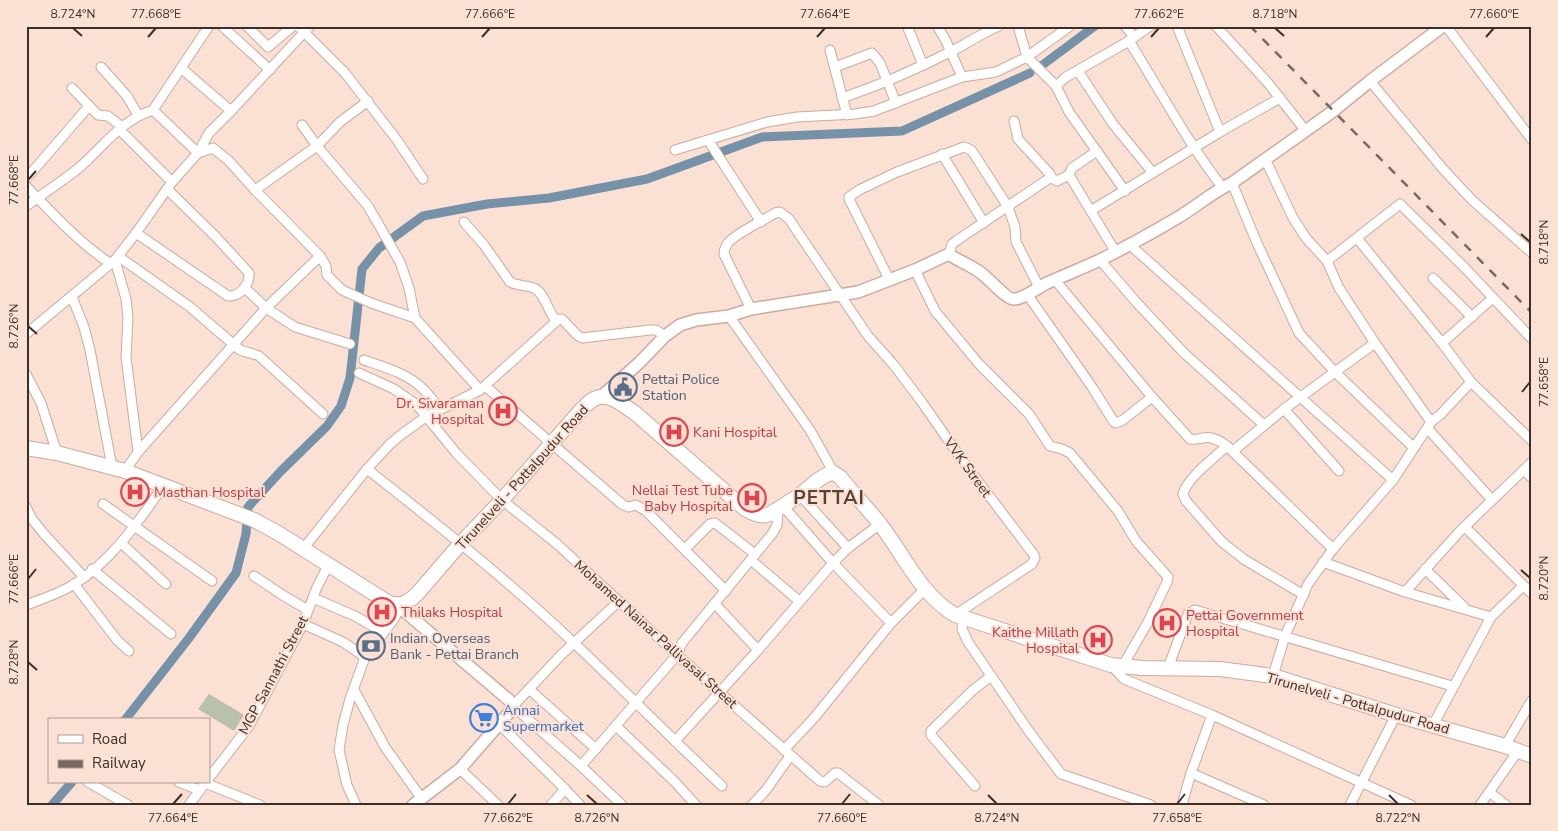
<svg xmlns="http://www.w3.org/2000/svg" width="1558" height="831" viewBox="0 0 1558 831" font-family="'Nunito Sans',sans-serif">
<style>
.green{fill:#b9c0ab}
.lines{fill:none;stroke-linecap:round;stroke-linejoin:round}
.canal{stroke:#7592a8;stroke-width:9}
.minor-casing{stroke:#cbab9d;stroke-width:11}
.tertiary-casing{stroke:#cbab9d;stroke-width:14}
.primary-casing{stroke:#cbab9d;stroke-width:16}
.minor{stroke:#fff;stroke-width:9}
.tertiary{stroke:#fff;stroke-width:11}
.primary{stroke:#fff;stroke-width:14}
.rail{stroke:#786860;stroke-width:2.5;stroke-dasharray:9 9;stroke-linecap:butt}
.ticks{fill:none;stroke:#3b2f29;stroke-width:2}
.labels{text-anchor:middle;stroke-width:4;stroke-linejoin:round;paint-order:stroke}
.service-label{font-size:14px;fill:#4e5e75;stroke:#fbe0d4;text-anchor:start}
.health-label{font-size:14px;fill:#be3a42;stroke:#fbe0d4;text-anchor:start}
.street-label{font-size:14px;fill:#3b2f29;stroke:#fbe0d4}
.shop-label{font-size:14px;fill:#366cbe;stroke:#fbe0d4;text-anchor:start}
.district-label{font-size:19px;font-weight:bold;letter-spacing:1px;fill:#5b4035;stroke:#fbe0d4}
.neatline{fill:none;stroke:#3b2f29;stroke-width:2}
.ticks-label{font-size:12px;text-anchor:middle;fill:#3b2f29}
</style>
<rect width="100%" height="100%" fill="#fbe0d4"/>
<polygon class="green" points="209,694 244,715 234,731 198,709"/>
<g class="lines">
<g class="canal">
<polyline points="1041,66 1095,26"/>
<polyline points="125,720 189,638 236,573 246,534 248,507 281,471 327,426 341,406 350,378 362,269 379,248 423,216 487,204 549,198 647,179 762,137 902,131 1030,73"/>
<polyline points="52,805 72,782"/>
</g>
<defs>
<g id="minor">
<polyline points="222,26 270,70"/>
<polyline points="247,26 268,47 293,26"/>
<polyline points="298,26 345,73 397,140 423,179"/>
<polyline points="937,26 946,41 962,77"/>
<polyline points="1018,26 1027,57 1056,86"/>
<polyline points="1125,26 1134,37"/>
<polyline points="1216,26 1268,83 1305,130"/>
<polyline points="1446,26 1532,140"/>
<polyline points="908,28 923,65"/>
<path d="M1129,41C1160,90 1187,142 1223,188"/>
<polyline points="830,50 847,115"/>
<polyline points="101,67 127,96 138,115"/>
<polyline points="835,67 872,53 880,63 896,103"/>
<polyline points="181,68 231,111"/>
<polyline points="1078,71 1113,124 1153,173"/>
<polyline points="1370,81 1443,169 1472,200 1532,253"/>
<polyline points="72,88 98,115 108,116 121,126"/>
<path d="M842,98C880,85 917,69 952,51C968,43 982,33 999,26"/>
<polyline points="153,110 198,153 209,133 231,111 310,26"/>
<polyline points="302,125 317,146 368,206 400,262 409,288 415,318"/>
<polyline points="119,129 172,182"/>
<polyline points="1220,132 1280,98"/>
<polyline points="708,140 761,222"/>
<polyline points="675,150 767,122 797,117 855,114 874,111 962,77 996,72 1027,57 1070,26"/>
<polyline points="1097,151 1072,168 1069,175 1115,251"/>
<polyline points="942,154 984,223"/>
<polyline points="1266,161 1293,218 1306,238 1327,261 1339,288 1375,343 1431,422 1393,480 1333,549 1308,584 1285,636 1273,676"/>
<polyline points="1050,177 1057,181 1069,175"/>
<polyline points="26,179 89,106"/>
<polyline points="1232,183 1257,243 1299,333 1335,372 1413,447"/>
<path d="M26,186C53,214 78,242 111,264"/>
<polyline points="255,190 317,146 340,122 368,101"/>
<polyline points="1125,191 1069,112 1056,86 1066,77 1129,41 1150,26"/>
<path d="M26,206C44,193 63,181 80,167C105,145 120,121 153,110L209,26"/>
<polyline points="1092,210 1220,132 1177,26"/>
<path d="M464,222L484,245L510,282C518,286 526,285 534,288C545,293 548,312 556,321"/>
<path d="M136,233L228,296C240,297 250,284 249,273L216,237L167,189"/>
<polyline points="1357,238 1442,343 1471,382 1532,441"/>
<polyline points="1129,244 1393,480"/>
<polyline points="949,254 952,244 956,241 1050,178 1050,174 1018,139 1014,121"/>
<path d="M118,256L190,307L240,350C247,353 253,353 259,356L323,414"/>
<polyline points="115,260 126,299 128,318 126,357 138,452"/>
<polyline points="1100,260 1137,303 1184,353 1264,425"/>
<polyline points="1327,261 1400,204 1464,267 1532,339"/>
<polyline points="915,270 935,311 979,364 1029,414 1050,446 1062,449 1070,453 1118,511 1136,541 1168,577 1167,582 1148,622 1122,667"/>
<polyline points="1433,278 1472,317"/>
<path d="M1055,280L1152,397L1190,439C1195,440 1197,439 1203,438C1212,436 1220,441 1227,446L1333,549"/>
<polyline points="890,281 849,199 849,197 859,190 897,172 964,147 971,150 974,154 1008,207 1015,227 1016,242 1039,287"/>
<polyline points="245,288 266,308 295,327 350,344"/>
<polyline points="1027,294 1092,387 1114,422 1116,423 1123,420 1152,397"/>
<polyline points="72,297 84,327 90,350 112,467"/>
<path d="M751,309L724,254C724,250 725,247 728,243C736,233 763,221 775,213L780,212L789,219L868,336L893,364L921,401L965,464L1034,555L1035,558L1032,564L955,615"/>
<polyline points="729,316 810,430 834,473"/>
<polyline points="26,334 115,260 136,233 172,182 198,153 213,148 229,161 255,190 320,256 326,266 327,275 342,290 371,303 415,318 480,390"/>
<polyline points="1442,343 1493,298"/>
<path d="M364,360C384,367 407,373 423,389C429,395 435,403 441,409"/>
<polyline points="359,373 394,389 417,405 457,454 502,500 557,544 677,655 820,781 825,782 835,773 838,773 879,805"/>
<polyline points="26,374 41,403 57,453"/>
<polyline points="485,386 623,505 629,507 636,505 646,511 726,591"/>
<polyline points="1284,409 1339,471"/>
<polyline points="1431,422 1441,414 1471,382"/>
<polyline points="1428,429 1492,500"/>
<path d="M1227,446C1214,458 1187,478 1183,494L1186,501L1222,542L1245,560L1304,595"/>
<polyline points="1233,451 1284,409 1375,343"/>
<path d="M367,469C438,525 509,581 574,643C624,690 672,739 722,786"/>
<polyline points="1524,470 1532,478"/>
<polyline points="125,471 138,452 266,308 320,256"/>
<polyline points="800,495 848,548"/>
<polyline points="103,504 212,581"/>
<polyline points="783,506 833,563 891,623"/>
<polyline points="26,507 32,519 44,534 84,577"/>
<polyline points="1465,527 1532,594"/>
<polyline points="121,543 166,584"/>
<polyline points="303,549 367,469 390,444 402,434 427,416 480,390 559,319 562,319 577,335 582,338 650,330 656,330 665,336"/>
<polyline points="685,549 710,524 715,523 755,554"/>
<polyline points="751,560 799,601"/>
<polyline points="1323,562 1405,592 1491,617"/>
<polyline points="92,569 171,634"/>
<polyline points="1425,569 1464,607"/>
<polyline points="254,576 284,596 308,610"/>
<polyline points="74,584 117,640 129,651"/>
<polyline points="1405,592 1460,531 1532,462"/>
<polyline points="313,598 355,616 383,632"/>
<polyline points="715,604 758,650"/>
<path d="M26,605C42,599 58,594 73,585C111,562 139,521 164,485"/>
<polyline points="963,617 962,629 968,642 1028,730 1061,774 1151,805"/>
<polyline points="303,624 343,642 365,657"/>
<polyline points="1111,665 1124,679 1212,715 1411,805"/>
<polyline points="1168,668 1188,614 1195,610 1452,686"/>
<polyline points="529,689 596,749"/>
<polyline points="354,690 385,747 422,799"/>
<polyline points="514,705 561,655 619,601"/>
<polyline points="514,707 581,766 622,805"/>
<polyline points="1212,715 1191,773 1264,805"/>
<polyline points="499,724 563,787 580,805"/>
<polyline points="1433,725 1491,617 1523,586"/>
<polyline points="616,726 674,781 696,805"/>
<polyline points="675,741 758,650 833,563 848,548 880,524"/>
<polyline points="1505,746 1532,700"/>
<polyline points="784,750 814,718 891,623 925,589"/>
<polyline points="581,766 677,655 682,643 772,534 777,525 778,510"/>
<polyline points="460,769 498,805"/>
<polyline points="209,778 249,726 303,624 317,587 328,566"/>
<polyline points="88,782 128,805"/>
<polyline points="179,782 199,790"/>
<polyline points="205,783 260,805"/>
<polyline points="975,786 931,735 931,731 973,690 991,676"/>
<polyline points="1489,792 1506,805"/>
<polyline points="189,805 206,782"/>
<polyline points="356,805 347,785 339,750 343,725 350,699 365,657 394,619 397,613 397,606"/>
<polyline points="551,805 565,789"/>
<polyline points="752,805 766,790 790,756"/>
<polyline points="1182,805 1191,773"/>
<polyline points="1350,805 1396,715"/>
<polyline points="1480,805 1518,751"/>
</g>
<g id="tertiary">
<path d="M602,396L640,362L665,336L680,325L696,320L729,316L751,309L858,292L915,270L949,254C951,257 974,267 981,273C988,278 1007,299 1013,299C1022,300 1039,287 1047,283C1065,275 1083,268 1100,260C1126,247 1152,233 1177,218C1196,207 1212,192 1232,183L1332,112L1370,81L1443,26"/>
<polyline points="400,605 403,610 509,700 514,707 460,769 413,805"/>
</g>
<path id="primary" d="M26,448L57,453L125,471L254,520L278,533L389,603C402,607 408,602 417,594L461,543L502,500L581,410C585,407 589,401 594,399C608,391 624,406 635,413L745,509C753,513 761,518 770,514L800,495L818,480L828,474L834,473L840,477C853,493 867,508 880,524C904,555 920,594 955,615L1111,665L1143,668L1220,669L1273,676L1396,715L1505,746L1532,756"/>
</defs>
<use href="#minor" class="minor-casing"/>
<use href="#tertiary" class="tertiary-casing"/>
<use href="#primary" class="primary-casing"/>
<use href="#minor" class="minor"/>
<use href="#tertiary" class="tertiary"/>
<use href="#primary" class="primary"/>
<polyline class="rail" points="1250,26 1532,313"/>
</g>
<path class="ticks" d="M73,28L82,36M1275,28L1284,36M148,37L156,28M482,37L490,28M817,37L825,28M1151,37L1159,28M1486,37L1494,28M28,180L36,171M1521,234L1530,242M28,326L37,334M1522,392L1530,382M1521,570L1530,578M28,579L36,569M28,662L37,670M587,795L597,804M988,795L997,804M1389,795L1398,804M173,804L182,794M508,804L516,794M842,804L850,794M1177,804L1185,794"/>
<defs>
<symbol id="civic-ring" viewBox="-11 -11 22 22"><circle r="9.5" fill="#fbe0d4" stroke="#5c6f8a" stroke-width="1.5"/><path d="M-.6-6.5H3V-4.5H.6V-3L4-1V1h2V6H-6V1h2V-1L-.6-3ZM-1.2 2.5V6h2.4V2.5Z" fill="#5c6f8a"/></symbol>
<symbol id="hospital-ring" viewBox="-11 -11 22 22"><circle r="9.5" fill="#fbe0d4" stroke="#e0444e" stroke-width="1.5"/><path d="M-5-5h3v3.5h4V-5h3V5h-3V1.5h-4V5h-3Z" fill="#e0444e"/></symbol>
<symbol id="bank-ring" viewBox="-11 -11 22 22"><circle r="9.5" fill="#fbe0d4" stroke="#5c6f8a" stroke-width="1.5"/><path d="M-6-4H6V4H-6ZM0-2.3a2.3 2.3 0 1 0 0 4.6a2.3 2.3 0 1 0 0-4.6Z" fill="#5c6f8a"/></symbol>
<symbol id="supermarket-ring" viewBox="-11 -11 22 22"><circle r="9.5" fill="#fbe0d4" stroke="#3f7fe0" stroke-width="1.5"/><path d="M-6-5.5h2.5l.6 2H6L4.5 2H-2.5L-4.4-4H-6ZM-1.5 3.2a1.3 1.3 0 1 0 .1 0ZM3 3.2a1.3 1.3 0 1 0 .1 0Z" fill="#3f7fe0"/></symbol>
</defs>
<g fill-rule="evenodd">
<use href="#civic-ring" x="607" y="371" width="32" height="32"/>
<use href="#hospital-ring" x="487" y="395" width="32" height="32"/>
<use href="#hospital-ring" x="658" y="416" width="32" height="32"/>
<use href="#hospital-ring" x="119" y="476" width="32" height="32"/>
<use href="#hospital-ring" x="736" y="482" width="32" height="32"/>
<use href="#hospital-ring" x="366" y="596" width="32" height="32"/>
<use href="#hospital-ring" x="1151" y="607" width="32" height="32"/>
<use href="#hospital-ring" x="1082" y="624" width="32" height="32"/>
<use href="#bank-ring" x="355" y="630" width="32" height="32"/>
<use href="#supermarket-ring" x="468" y="702" width="32" height="32"/>
</g>
<g class="labels">
<g class="service-label">
<text x="642" y="384">Pettai Police<tspan x="642" dy="16">Station</tspan></text>
<text x="390" y="643">Indian Overseas<tspan x="390" dy="16">Bank - Pettai Branch</tspan></text>
</g>
<g class="health-label">
<text x="484" y="408" text-anchor="end">Dr. Sivaraman<tspan x="484" dy="16">Hospital</tspan></text>
<text x="693" y="437">Kani Hospital</text>
<text x="733" y="495" text-anchor="end">Nellai Test Tube<tspan x="733" dy="16">Baby Hospital</tspan></text>
<text x="154" y="497">Masthan Hospital</text>
<text x="401" y="617">Thilaks Hospital</text>
<text x="1186" y="620">Pettai Government<tspan x="1186" dy="16">Hospital</tspan></text>
<text x="1079" y="637" text-anchor="end">Kaithe Millath<tspan x="1079" dy="16">Hospital</tspan></text>
</g>
<g class="street-label">
<text transform="translate(968 467) rotate(54)" y="5">VVK Street</text>
<text transform="translate(522 477) rotate(-48)" y="5">Tirunelveli - Pottalpudur Road</text>
<text transform="translate(656 634) rotate(42)" y="5">Mohamed Nainar Pallivasal Street</text>
<text transform="translate(273 675) rotate(-62)" y="5">MGP Sannathi Street</text>
<text transform="translate(1358 703) rotate(16)" y="5">Tirunelveli - Pottalpudur Road</text>
</g>
<g class="shop-label">
<text x="503" y="715">Annai<tspan x="503" dy="16">Supermarket</tspan></text>
</g>
<g class="district-label">
<text x="829" y="504">PETTAI</text>
</g>
</g>
<rect width="1558" height="831" fill="none" stroke="#fbe0d4" stroke-width="55"/>
<rect x="48" y="718" width="162" height="65" fill="#fbe0d4" stroke="#ae9990"/>
<rect x="58" y="735" width="25" height="8" fill="#ffffff" stroke="#ae9990"/>
<text x="92" y="744" font-size="15" fill="#3b2f29">Road</text>
<rect x="58" y="760" width="25" height="8" fill="#786860" stroke="#ae9990"/>
<text x="92" y="768" font-size="15" fill="#3b2f29">Railway</text>
<rect x="28" y="28" width="1502" height="776" class="neatline"/>
<g class="ticks-label">
<text x="73" y="18">8.724°N</text>
<text x="156" y="18">77.668°E</text>
<text x="490" y="18">77.666°E</text>
<text x="825" y="18">77.664°E</text>
<text x="1159" y="18">77.662°E</text>
<text x="1275" y="18">8.718°N</text>
<text x="1494" y="18">77.660°E</text>
<text transform="translate(14 180) rotate(-90)" y="4">77.668°E</text>
<text transform="translate(1544 242) rotate(-90)" y="4">8.718°N</text>
<text transform="translate(14 326) rotate(-90)" y="4">8.726°N</text>
<text transform="translate(1544 382) rotate(-90)" y="4">77.658°E</text>
<text transform="translate(1544 578) rotate(-90)" y="4">8.720°N</text>
<text transform="translate(14 579) rotate(-90)" y="4">77.666°E</text>
<text transform="translate(14 662) rotate(-90)" y="4">8.728°N</text>
<text x="173" y="822">77.664°E</text>
<text x="508" y="822">77.662°E</text>
<text x="597" y="822">8.726°N</text>
<text x="842" y="822">77.660°E</text>
<text x="997" y="822">8.724°N</text>
<text x="1177" y="822">77.658°E</text>
<text x="1398" y="822">8.722°N</text>
</g>
</svg>
